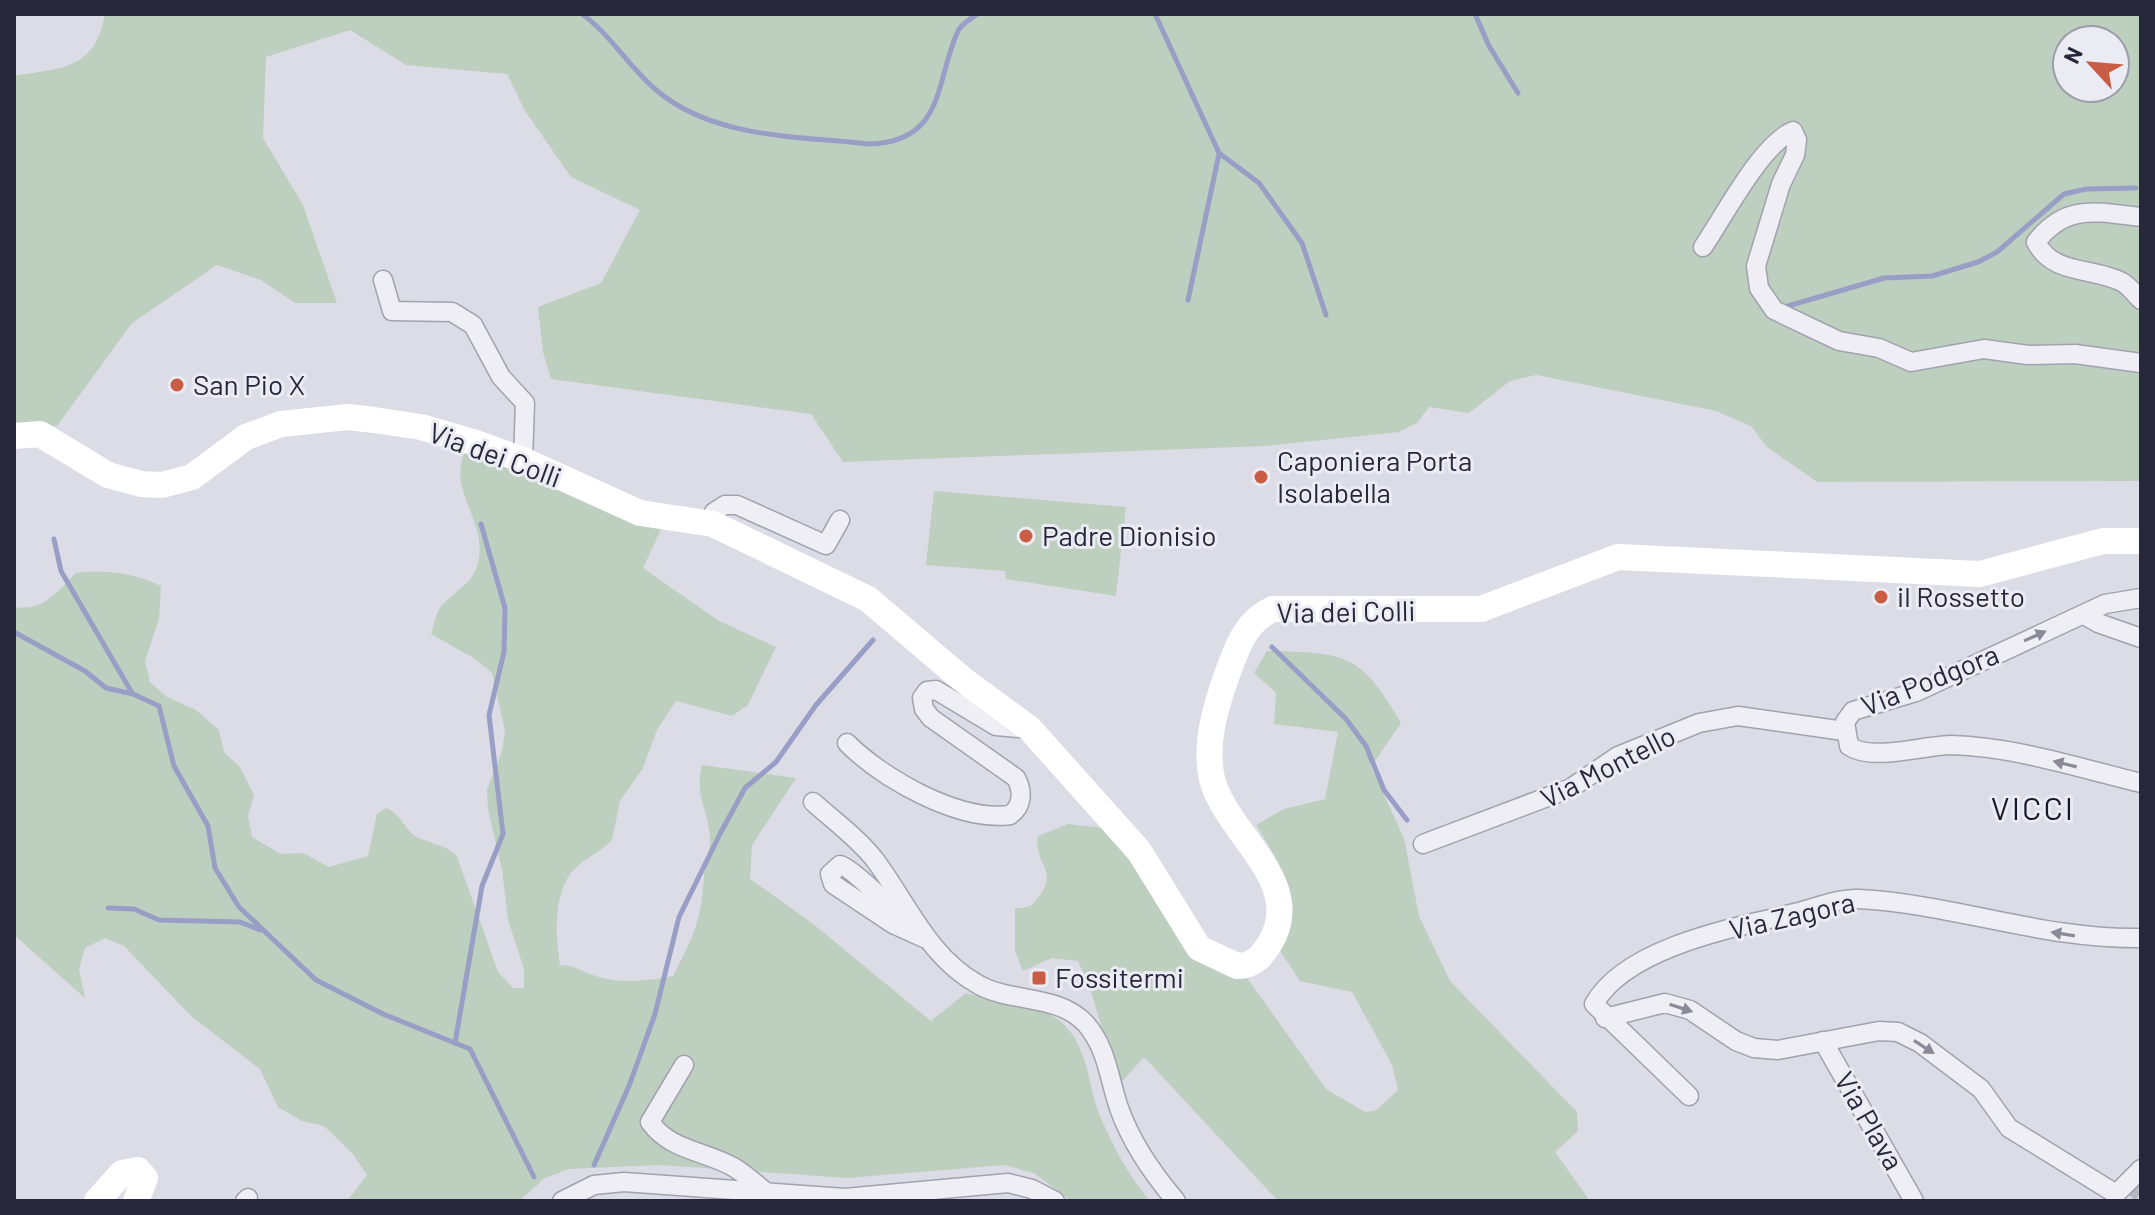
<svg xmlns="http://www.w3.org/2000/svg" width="2155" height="1215" viewBox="0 0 2155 1215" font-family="Barlow,sans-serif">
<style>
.green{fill:#bdcfbf;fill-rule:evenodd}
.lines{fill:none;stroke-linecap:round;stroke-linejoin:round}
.stream{stroke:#989ec5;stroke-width:5}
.street-tunnel{stroke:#b8b8c4;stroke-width:18;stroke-dasharray:18 9;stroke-linecap:butt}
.street-casing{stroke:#a2a2af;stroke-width:21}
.street{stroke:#eeeef4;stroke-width:18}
.secondary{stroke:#fff;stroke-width:26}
.oneway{fill:#8a8a98}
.poi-dot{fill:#c85d44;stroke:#ebecf3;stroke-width:3}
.labels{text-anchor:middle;stroke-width:6;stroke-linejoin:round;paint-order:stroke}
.poi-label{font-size:28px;fill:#26273b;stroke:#ebecf3;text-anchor:start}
.street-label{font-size:28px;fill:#26273b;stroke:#ebecf3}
.quarter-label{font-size:32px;letter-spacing:2px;fill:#19192c;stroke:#ebecf3}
</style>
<rect width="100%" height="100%" fill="#dcdce6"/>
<g class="green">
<path d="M105,14H2141V481L1817,482L1767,447L1751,426L1716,411L1536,375L1510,381L1469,413L1429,407L1417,423L1399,432L1264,446L843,462L811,414L551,379L543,352L538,307L601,283L640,210L571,177L525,111L507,74L406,65L350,30L266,57L263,138L303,205L337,303H295L261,280L217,265L132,323L57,426L14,424V76C62,68 95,70 105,14ZM2067,40H2115V88H2067Z"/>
<path d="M466,450L663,525L643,568L719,621L776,647L748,705L732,716L676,701L657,730L643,768L620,801L612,840C602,850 592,855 581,863C552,885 555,933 560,965C574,965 583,972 596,976C619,984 650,981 673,976C694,935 701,922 704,876C705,864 711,851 710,839C709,810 694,797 702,765L796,778L752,845L750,879L812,923L931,1021L966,993C994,1001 1037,1002 1060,1021C1089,1045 1087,1084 1100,1116C1113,1146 1129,1177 1150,1201H1071L1034,1173L1004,1165L847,1178L660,1165L569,1169L545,1178L519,1201H347L367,1175L353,1154L324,1126L302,1121L278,1107L260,1069L191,1016L124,946L105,938L85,948L79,969L85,998L14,935V607C43,612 57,592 76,573C106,569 134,573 161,586L159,619L145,661L150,682L167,697L196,710L219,730L224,752L240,767L254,795L248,816L252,837L281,854L303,853L329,867L368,856L377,814L386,808C402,814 405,832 419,838C432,844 443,845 456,854L498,972L513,988H524V969L508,920L502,870L488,809L487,789L502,751L505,731L492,673L477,660L431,634C434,625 436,612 442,605C458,588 475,583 479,558C485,518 446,487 466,450Z"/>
<polygon points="934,491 1126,507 1116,596 1006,579 1005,571 926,565"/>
<path d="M1267,651C1346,653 1360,652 1401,723L1371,767L1404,838L1419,916L1450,981L1577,1112L1578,1131L1555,1152L1590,1201H1278L1144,1057L1119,1085L1089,985L1078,961L1052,958L1023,971L1015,951V908C1026,908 1032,907 1038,898C1060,869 1033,864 1038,836L1068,824L1102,828L1228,972L1248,979L1326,1089L1365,1112L1375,1111L1398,1090L1392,1065L1352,992L1300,981L1276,945C1292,883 1289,878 1256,825L1284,809L1325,799L1338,732L1274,724L1276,693L1254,673Z"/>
</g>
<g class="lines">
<g class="stream">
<path d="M582,14C611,35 628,66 656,90C714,139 798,136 869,144C946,142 935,80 958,31C961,24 971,19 977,14"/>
<polyline points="1155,14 1219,153 1259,183 1302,243 1326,315"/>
<polyline points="1475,14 1489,46 1518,93"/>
<polyline points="1188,300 1219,154"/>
<polyline points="1788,306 1884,278 1932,276 1978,262 1997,252 2064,194 2086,189 2136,188"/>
<polyline points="54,539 61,571 132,693"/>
<polyline points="14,632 85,671 106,688 133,694 159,706 174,766 208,826 215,868 239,907 316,980 383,1014 470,1049 534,1177"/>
<polyline points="1272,647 1346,719 1366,746 1384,790 1407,820"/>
<polyline points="108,908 134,909 159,920 240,922 260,930"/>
<polyline points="455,1043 482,886 503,834 489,715 504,652 505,608 481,524"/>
<polyline points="594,1165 629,1086 655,1014 679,917 721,832 745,788 776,762 816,705 873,640"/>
</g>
<polyline class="street-tunnel" points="2128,1183 2141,1193"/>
<defs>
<g id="street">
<path d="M2141,217C2097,212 2066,203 2036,242C2052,275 2092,267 2122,282C2129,286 2135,294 2141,300"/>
<path d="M1703,247C1723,218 1761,144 1793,131L1797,140L1795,155L1781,184L1756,266L1759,288L1774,310L1839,341L1879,348L1911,362L1984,349L2028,355L2075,354L2141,363"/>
<polyline points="383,280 392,311 452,312 473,325 501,377 525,403 523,460"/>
<polyline points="713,524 714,512 725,505 737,505 826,545 840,520"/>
<path d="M2141,598L2105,604L1916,692L1853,711L1845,722L1849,746C1872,762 1924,745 1952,745C2016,747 2079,768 2141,783"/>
<polyline points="2084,615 2098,623 2141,638"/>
<path d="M847,743C882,778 958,822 1010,815C1023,806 1023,791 1016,778L931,718L924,709L922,698L927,691L936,690L996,726L1030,729"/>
<path d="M813,802C833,820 859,839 875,860C908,904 928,957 979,985C1012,1003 1059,994 1086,1024C1107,1048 1109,1079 1119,1108C1131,1142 1153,1174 1176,1201"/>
<polyline points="1423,844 1571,788 1618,756 1699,723 1738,716 1844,731"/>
<path d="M840,865C851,866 910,926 924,938L893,924L833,884L830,874Z"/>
<polyline points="1605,1018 1665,1003 1690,1010 1736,1041 1754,1048 1778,1050 1879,1031 1898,1032 1920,1043 1981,1089 2009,1128 2116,1194 2141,1169"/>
<polyline points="1823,1041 1914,1201"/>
<path d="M684,1065L650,1122C670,1151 707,1151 735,1168C746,1175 756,1184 766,1192"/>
<path d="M1689,1096L1594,1004C1627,946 1738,927 1799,912C1818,907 1840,898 1859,899C1954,904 2045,940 2141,938"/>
<polyline points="245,1201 248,1198"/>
<polyline points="562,1201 594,1185 624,1182 845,1198 1008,1183 1032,1189 1055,1201"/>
</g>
</defs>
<use href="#street" class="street-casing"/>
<use href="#street" class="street"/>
<g class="secondary">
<path d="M14,436L40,434L108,475L141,484L162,485L192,477L246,437L281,424L348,417L374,420L421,427L476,443L523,460L640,513L713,524L868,599L962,679L1030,729L1139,851L1199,948L1237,966C1254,966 1262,956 1270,943C1307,882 1226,834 1212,779C1204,744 1216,705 1228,672C1238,645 1246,621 1273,609H1481L1618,557L1980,574L2103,541H2141"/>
<polyline points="97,1201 122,1173 138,1170 145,1178 136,1201"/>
</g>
</g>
<defs><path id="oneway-solid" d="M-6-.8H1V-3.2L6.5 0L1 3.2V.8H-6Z" transform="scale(2)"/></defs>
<g class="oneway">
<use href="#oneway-solid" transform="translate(2035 636) rotate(-24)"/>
<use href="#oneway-solid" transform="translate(2065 764) rotate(-166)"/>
<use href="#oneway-solid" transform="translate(2063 934) rotate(-171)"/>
<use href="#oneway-solid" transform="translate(1681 1008) rotate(18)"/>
<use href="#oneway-solid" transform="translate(1924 1047) rotate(33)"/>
</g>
<g class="poi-dot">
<circle cx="177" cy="385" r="8"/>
<circle cx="1261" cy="477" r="8"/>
<circle cx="1026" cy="536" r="8"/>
<circle cx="1881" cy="597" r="8"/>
<rect x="1031" y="970" width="16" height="16" rx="4"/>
</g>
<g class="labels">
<g class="poi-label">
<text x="193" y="395">San Pio X</text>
<text x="1277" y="471">Caponiera Porta<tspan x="1277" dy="32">Isolabella</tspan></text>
<text x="1042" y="546">Padre Dionisio</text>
<text x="1897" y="607">il Rossetto</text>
<text x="1055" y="988">Fossitermi</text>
</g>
<g class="street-label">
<text transform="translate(495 455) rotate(20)" y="10">Via dei Colli</text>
<text transform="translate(1346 612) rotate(-1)" y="10">Via dei Colli</text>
<text transform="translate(1930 680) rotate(-22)" y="10">Via Podgora</text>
<text transform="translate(1608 767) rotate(-27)" y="10">Via Montello</text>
<text transform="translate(1792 916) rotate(-13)" y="10">Via Zagora</text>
<text transform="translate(1869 1121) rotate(60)" y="10">Via Plava</text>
</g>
<g class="quarter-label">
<text x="2033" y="820">VICCI</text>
</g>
</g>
<rect width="2155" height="1215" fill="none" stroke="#26273b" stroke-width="32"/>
<g transform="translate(2091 64) rotate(296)"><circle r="38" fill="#ebecf3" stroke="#9c9da9" stroke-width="2"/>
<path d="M0-6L14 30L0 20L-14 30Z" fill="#c85d44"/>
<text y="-12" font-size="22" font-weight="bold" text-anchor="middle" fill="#26273b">N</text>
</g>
</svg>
